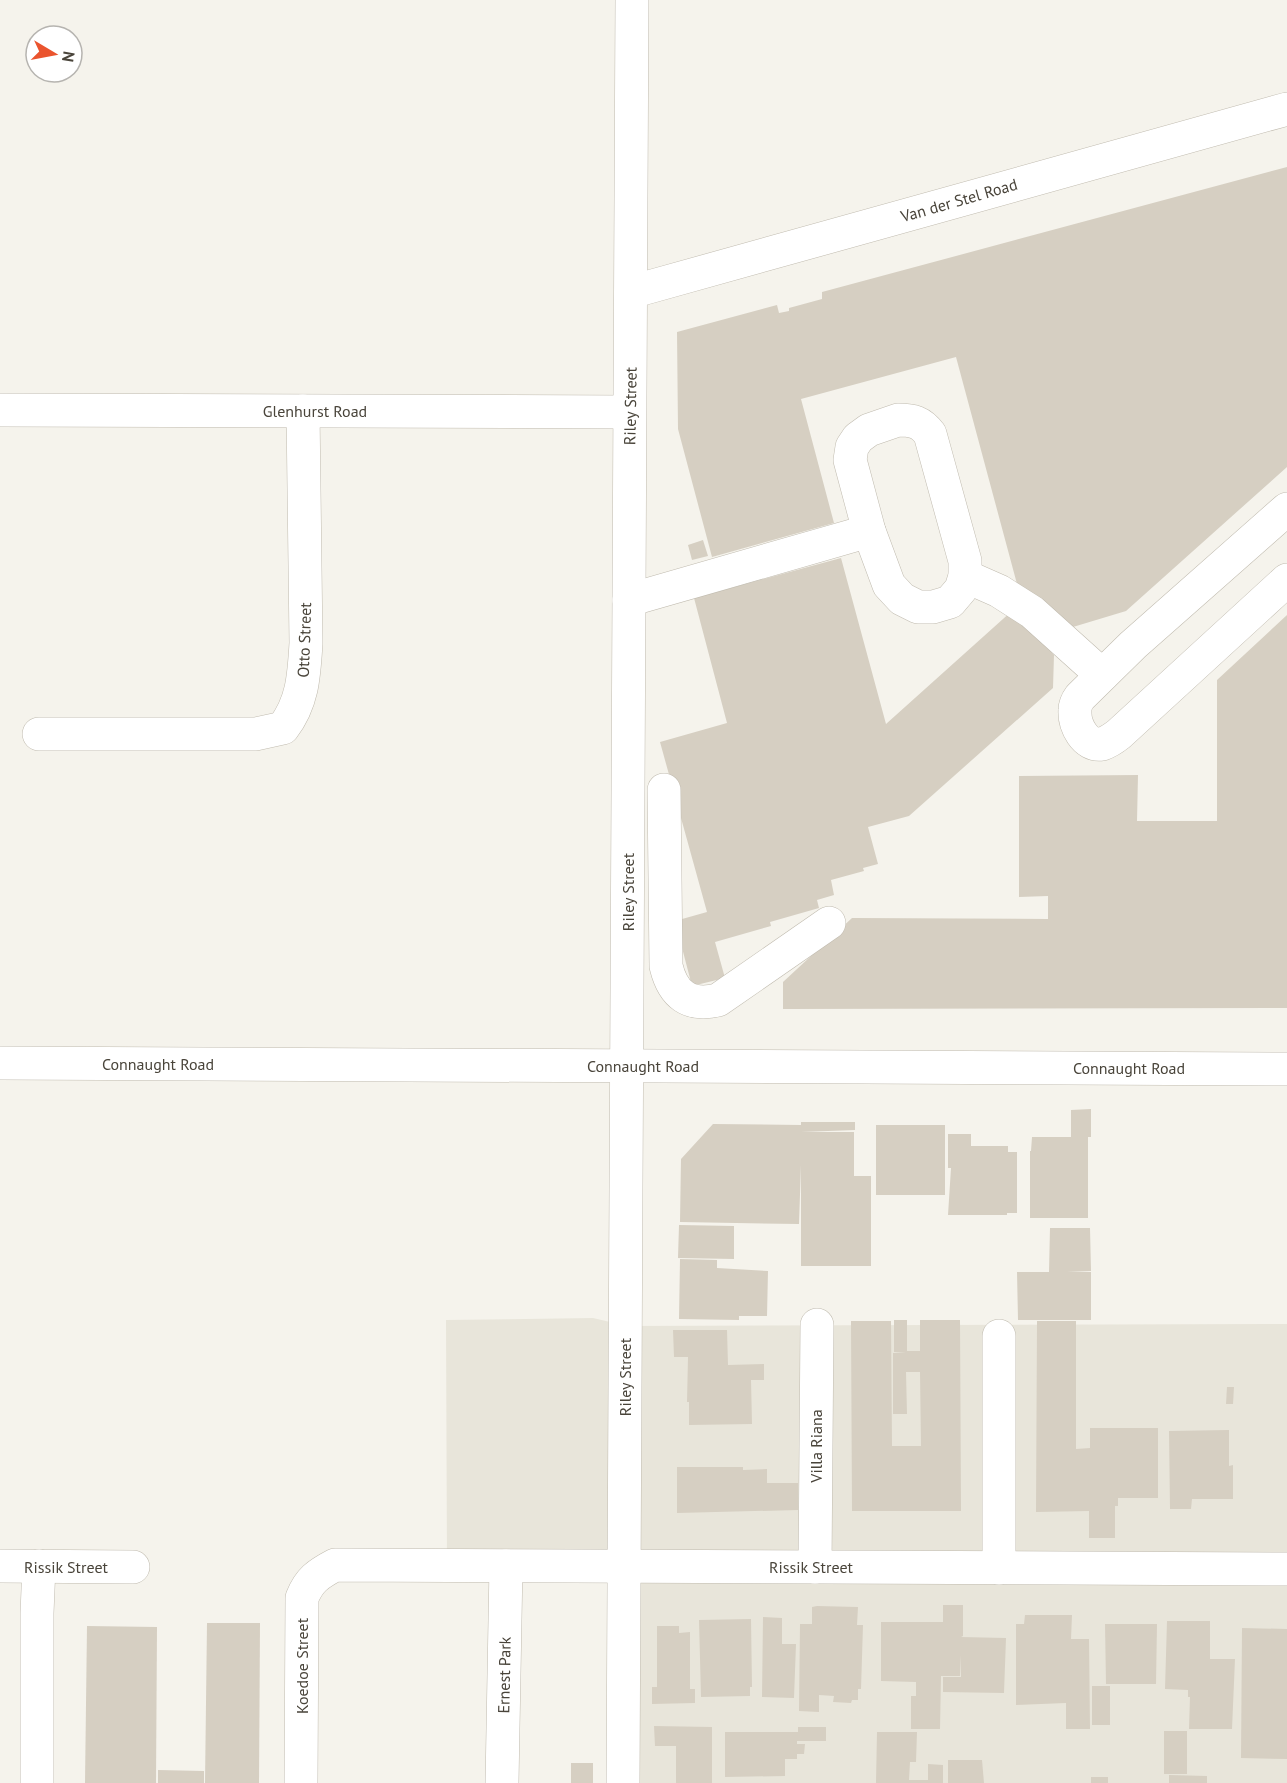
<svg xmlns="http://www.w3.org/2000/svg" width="1287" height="1783" viewBox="0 0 1287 1783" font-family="'PT Sans',sans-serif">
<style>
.residential{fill:#e8e5da}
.building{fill:#d6cfc2}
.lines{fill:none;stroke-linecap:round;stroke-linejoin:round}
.minor-casing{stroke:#c0bbaf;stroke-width:34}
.minor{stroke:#fff;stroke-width:33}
.labels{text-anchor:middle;stroke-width:4.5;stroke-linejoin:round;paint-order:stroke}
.street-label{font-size:16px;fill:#49443a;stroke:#fff}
</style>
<rect width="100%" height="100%" fill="#f5f3ec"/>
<polygon class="residential" points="593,1318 627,1326 1287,1324 1287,1783 621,1783 622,1565 447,1565 446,1320"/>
<g class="building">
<polygon points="1287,167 1287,467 1126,611 1063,630 1017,584 956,357 801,399 834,523 712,557 678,429 677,332 777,305 779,313 789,311 789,308 822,299 822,292"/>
<polygon points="703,540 708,556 692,560 688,545"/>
<polygon points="841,558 886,724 1013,610 1054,655 1053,688 909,816 868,827 878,864 863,868 864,871 831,880 834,895 817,900 819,908 770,922 771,926 715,942 725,978 692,986 675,921 707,912 660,742 727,723 694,598"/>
<polygon points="1287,615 1287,1008 783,1009 783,982 852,918 1048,919 1048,896 1019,897 1019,776 1138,775 1137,821 1217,821 1217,680"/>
<polygon points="1091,1109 1091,1137 1088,1137 1088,1218 1030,1218 1030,1151 1031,1151 1032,1137 1071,1137 1071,1110"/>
<polygon points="801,1122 855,1122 855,1130 801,1132 854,1132 854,1176 871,1176 871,1266 801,1266 801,1165 799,1224 680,1222 681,1159 713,1124 801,1125"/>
<rect x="876" y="1125" width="69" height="70"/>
<polygon points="948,1134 971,1134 971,1146 1008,1146 1008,1152 1017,1152 1017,1213 1007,1213 1007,1215 948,1215 951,1168 948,1168"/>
<polygon points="679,1225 734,1226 734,1259 678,1258"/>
<polygon points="1050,1228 1090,1228 1091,1271 1067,1272 1091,1272 1091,1320 1018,1320 1017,1272 1049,1272"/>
<polygon points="680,1259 717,1260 717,1268 768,1271 767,1316 739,1316 739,1320 679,1319"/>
<polygon points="894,1320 907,1320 907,1351 920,1351 920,1320 960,1320 961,1511 852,1511 851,1321 891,1321 892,1446 921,1446 920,1372 906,1372 907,1414 893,1414 893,1353 906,1353 894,1352"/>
<polygon points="1037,1321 1076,1321 1076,1449 1090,1448 1090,1428 1158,1428 1158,1498 1118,1498 1118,1506 1115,1506 1115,1538 1089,1538 1089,1511 1036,1512"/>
<polygon points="673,1330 727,1330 728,1365 764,1364 764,1380 751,1380 752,1424 689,1425 689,1402 687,1402 688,1357 674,1357"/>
<polygon points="1227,1387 1234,1387 1233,1404 1226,1404"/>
<polygon points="1229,1430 1229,1466 1233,1465 1233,1499 1192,1499 1191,1509 1170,1509 1169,1431"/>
<polygon points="677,1467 743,1467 743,1470 767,1469 767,1483 798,1483 798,1510 677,1513"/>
<polygon points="943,1605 963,1605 963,1636 961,1637 1006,1638 1004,1693 943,1692 943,1677 961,1677 961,1655 960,1676 941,1676 940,1729 911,1729 911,1696 916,1696 916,1682 881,1681 881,1622 943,1622"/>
<polygon points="817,1606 858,1607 857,1625 863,1625 861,1689 858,1689 858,1700 852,1700 851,1703 833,1702 834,1696 819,1695 819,1712 799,1711 800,1624 812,1624 812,1607"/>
<polygon points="1025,1615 1072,1615 1071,1639 1089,1639 1090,1729 1066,1729 1066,1703 1016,1705 1016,1624 1024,1624"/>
<polygon points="763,1617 782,1618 782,1644 796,1644 794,1698 762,1697"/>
<polygon points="751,1619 752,1687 750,1687 750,1696 701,1697 699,1620"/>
<polygon points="1167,1621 1210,1621 1210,1659 1235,1659 1232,1729 1189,1729 1190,1697 1188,1697 1188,1690 1165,1689"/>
<polygon points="207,1623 260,1623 259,1783 205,1783"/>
<polygon points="1105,1624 1157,1624 1156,1684 1106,1684"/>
<polygon points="87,1626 157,1627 156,1783 85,1783"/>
<polygon points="657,1626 679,1626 679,1633 690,1632 690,1689 695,1689 695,1703 652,1704 652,1687 657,1687"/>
<polygon points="1242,1628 1287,1629 1287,1759 1241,1758"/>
<rect x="1092" y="1686" width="18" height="39"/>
<polygon points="654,1726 712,1727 712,1783 676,1783 676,1746 655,1746"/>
<polygon points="798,1727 826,1727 826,1741 797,1741 797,1744 805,1744 804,1754 797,1754 797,1759 785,1759 785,1776 725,1777 725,1732 798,1732"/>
<rect x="1164" y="1731" width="23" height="43"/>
<polygon points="877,1732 917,1732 916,1762 910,1762 909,1780 928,1780 928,1764 943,1765 943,1783 876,1783"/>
<polygon points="948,1760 982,1760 984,1783 948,1783"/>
<rect x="571" y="1763" width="22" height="20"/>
<polygon points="158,1770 204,1771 204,1783 158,1783"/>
<polygon points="1169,1775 1207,1776 1207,1783 1169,1783"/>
<rect x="1091" y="1777" width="17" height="6"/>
</g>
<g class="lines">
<defs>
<g id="minor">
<polyline points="631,292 1287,109"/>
<polyline points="0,410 629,412"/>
<path d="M898,420C913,420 921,422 930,434L965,561V576L961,589L950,602L933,607H918L902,599L889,585L869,531L850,460L852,447L858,438L869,430Z"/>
<path d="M1287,509L1133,645L1080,697C1077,701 1075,705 1075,710C1074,725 1085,747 1102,744C1108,742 1114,738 1119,734L1287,580"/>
<polyline points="965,576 999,591 1032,612 1102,675"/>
<polyline points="629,600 869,531"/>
<path d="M39,734H256L283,728C303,702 304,675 306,643L303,411"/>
<path d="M664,790L666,966C673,995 689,1007 718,1000L829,923"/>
<polyline points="0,1063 1287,1069"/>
<polyline points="999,1336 999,1568"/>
<polyline points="0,1566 133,1567"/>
<polyline points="815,1567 817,1325"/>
<polyline points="37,1783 37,1613 39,1566"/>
<path d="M301,1783L302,1598C309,1580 318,1574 335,1565L1287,1569"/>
<polyline points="502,1783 506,1566"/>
<polyline points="623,1783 632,0"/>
</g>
</defs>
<use href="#minor" class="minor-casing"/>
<use href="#minor" class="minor"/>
</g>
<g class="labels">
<g class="street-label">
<text transform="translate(959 200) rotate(-16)" y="6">Van der Stel Road</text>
<text transform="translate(630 406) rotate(-89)" y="6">Riley Street</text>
<text x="315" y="417">Glenhurst Road</text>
<text transform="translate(304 640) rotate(-88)" y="6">Otto Street</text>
<text transform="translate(628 892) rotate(-90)" y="6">Riley Street</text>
<text x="158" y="1070">Connaught Road</text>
<text x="643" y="1072">Connaught Road</text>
<text x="1129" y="1074">Connaught Road</text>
<text transform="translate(625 1377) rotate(-90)" y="6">Riley Street</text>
<text transform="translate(816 1446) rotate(-90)" y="6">Villa Riana</text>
<text x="66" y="1573">Rissik Street</text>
<text x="811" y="1573">Rissik Street</text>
<text transform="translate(302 1666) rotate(-90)" y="6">Koedoe Street</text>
<text transform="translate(504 1675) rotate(-89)" y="6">Ernest Park</text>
</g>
</g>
<g transform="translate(54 54) rotate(100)"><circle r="28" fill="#ffffff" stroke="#b6b4b0" stroke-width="1.5"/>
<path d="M0-4.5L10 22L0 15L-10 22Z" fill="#ea542e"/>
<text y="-9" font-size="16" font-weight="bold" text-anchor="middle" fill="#49443a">N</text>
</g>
</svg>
